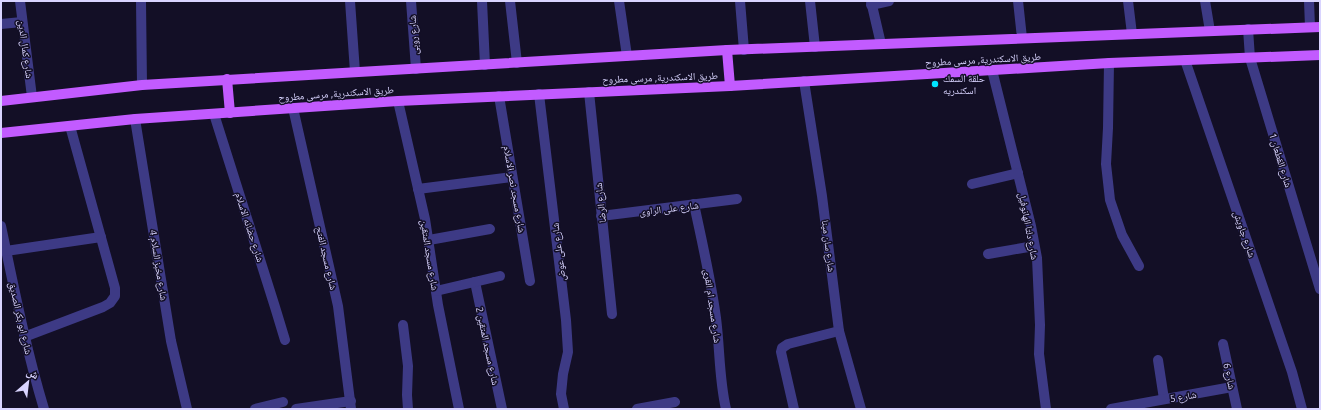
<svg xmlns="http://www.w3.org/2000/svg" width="1321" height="410" viewBox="0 0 1321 410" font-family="Ubuntu,'Noto Naskh Arabic',sans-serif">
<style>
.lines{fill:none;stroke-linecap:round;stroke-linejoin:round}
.minor{stroke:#3d3a85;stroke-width:10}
.major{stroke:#c25bff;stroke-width:10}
.poi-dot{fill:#00e5ff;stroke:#130f26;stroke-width:1.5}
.labels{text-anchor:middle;stroke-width:3;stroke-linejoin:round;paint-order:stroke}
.street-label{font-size:10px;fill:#d9d4ff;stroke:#130f26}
.poi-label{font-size:10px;fill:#d9d4ff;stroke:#130f26;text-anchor:start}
</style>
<rect width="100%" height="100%" fill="#130f26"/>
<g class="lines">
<g class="minor">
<polyline points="20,1 32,97"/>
<polyline points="141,1 142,85"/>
<polyline points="350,1 355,72"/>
<polyline points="411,1 416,69"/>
<polyline points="482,1 485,65"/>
<polyline points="510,1 517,63"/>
<polyline points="619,1 627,56"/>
<polyline points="740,1 744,50"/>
<polyline points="810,1 815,47"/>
<polyline points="871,1 881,44"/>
<polyline points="1018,1 1022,38"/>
<polyline points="1128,1 1132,34"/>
<polyline points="1205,1 1210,31"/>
<polyline points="1309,1 1310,27"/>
<polyline points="871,5 889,1"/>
<polyline points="1,24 22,22"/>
<polyline points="1248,29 1250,58 1320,289"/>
<polyline points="1185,60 1292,372 1302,409"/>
<polyline points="1109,63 1108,128 1106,164 1110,200 1122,235 1139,266"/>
<polyline points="992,70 1031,226 1037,258 1040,325 1039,354 1046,409"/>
<polyline points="804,81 822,196 839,331 861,409"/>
<polyline points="589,92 612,314"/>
<polyline points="539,94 566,320 568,352 563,374 561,394 564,409"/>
<polyline points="499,96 530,281"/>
<polyline points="398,101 425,219 438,305 459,409"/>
<polyline points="293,108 338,306 351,409"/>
<polyline points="214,114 275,307 285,340"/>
<polyline points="135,119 171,341 187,409"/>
<polyline points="972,184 1018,173"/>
<polyline points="418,189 512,177"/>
<path d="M694,204C702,242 711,280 716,318C720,349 719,379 726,409"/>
<polyline points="601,216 737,199"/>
<path d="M1,226C14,288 26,349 44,409"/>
<polyline points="429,240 490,229"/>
<polyline points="6,251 101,237"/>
<polyline points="988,254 1034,246"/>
<polyline points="475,282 502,409"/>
<polyline points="436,291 500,276"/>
<polyline points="403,325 408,366 407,395 408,409"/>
<polyline points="24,337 103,307 110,303 115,296 115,288 70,126"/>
<polyline points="1223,344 1237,409"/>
<polyline points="1158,360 1164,399"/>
<polyline points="255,409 283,402"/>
<polyline points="296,409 351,401"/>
<polyline points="637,409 675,402"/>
<polyline points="794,409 781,352 782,348 788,344 839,331"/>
<polyline points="1111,409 1232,387"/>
</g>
<g class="major">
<polyline points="727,50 730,86"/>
<polyline points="227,79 230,113"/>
<polyline points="1,101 142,85 727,50 1320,27"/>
<polyline points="1,133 135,119 398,101 730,86 1109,63 1320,55"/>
</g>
</g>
<circle class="poi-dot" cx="935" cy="84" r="4"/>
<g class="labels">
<g class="street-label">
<text transform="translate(413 35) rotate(-94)" y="4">شارع روبى</text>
<text transform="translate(26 49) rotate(82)" y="4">شارع كمال الدين</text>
<text transform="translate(983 59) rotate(-3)" y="4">طريق الاسكندرية, مرسى مطروح</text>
<text transform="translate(660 77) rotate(-2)" y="4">طريق الاسكندرية, مرسى مطروح</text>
<text transform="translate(336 93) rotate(-4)" y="4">طريق الاسكندرية, مرسى مطروح</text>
<text transform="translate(1281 160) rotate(73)" y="4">شارع القطعان 1</text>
<text transform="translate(515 189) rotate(80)" y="4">شارع مسجد نصر الاسلام</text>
<text transform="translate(600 203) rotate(-96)" y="4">شارع الرضا</text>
<text transform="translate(669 208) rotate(-7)" y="4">شارع على الراوى</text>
<text transform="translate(1029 226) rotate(79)" y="4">شارع دلتا الهانوفيل</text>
<text transform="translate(250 227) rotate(72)" y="4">شارع حضانه الاسلام</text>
<text transform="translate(1245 234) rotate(71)" y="4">شارع جاويش</text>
<text transform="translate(829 246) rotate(83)" y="4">شارع سان مينا</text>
<text transform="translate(558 252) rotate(-97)" y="4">شارع على عوض</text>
<text transform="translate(430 255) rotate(81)" y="4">شارع مسجد المتقين</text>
<text transform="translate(327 258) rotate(77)" y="4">شارع مسجد الفتح</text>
<text transform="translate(159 265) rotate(81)" y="4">شارع مخبز السلام 4</text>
<text transform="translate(713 306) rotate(82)" y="4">شارع مسجد ام القرى</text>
<text transform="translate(21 318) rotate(77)" y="4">شارع ابو بكر الصديق</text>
<text transform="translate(488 346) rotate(78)" y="4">شارع مسجد المتقين 2</text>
<text transform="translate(1230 376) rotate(78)" y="4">شارع 6</text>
<text transform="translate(1183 396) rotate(-10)" y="4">شارع 5</text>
</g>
<g class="poi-label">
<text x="943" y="82">حلقة السمك<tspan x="943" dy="12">اسكندريه</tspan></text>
</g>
</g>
<rect width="1321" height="410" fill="none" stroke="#d9d4ff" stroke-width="4"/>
<g transform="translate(28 382) rotate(28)" stroke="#130f26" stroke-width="3" paint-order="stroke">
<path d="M0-3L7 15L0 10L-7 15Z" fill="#d9d4ff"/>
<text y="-6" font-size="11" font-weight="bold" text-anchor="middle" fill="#d9d4ff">ش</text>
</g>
</svg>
